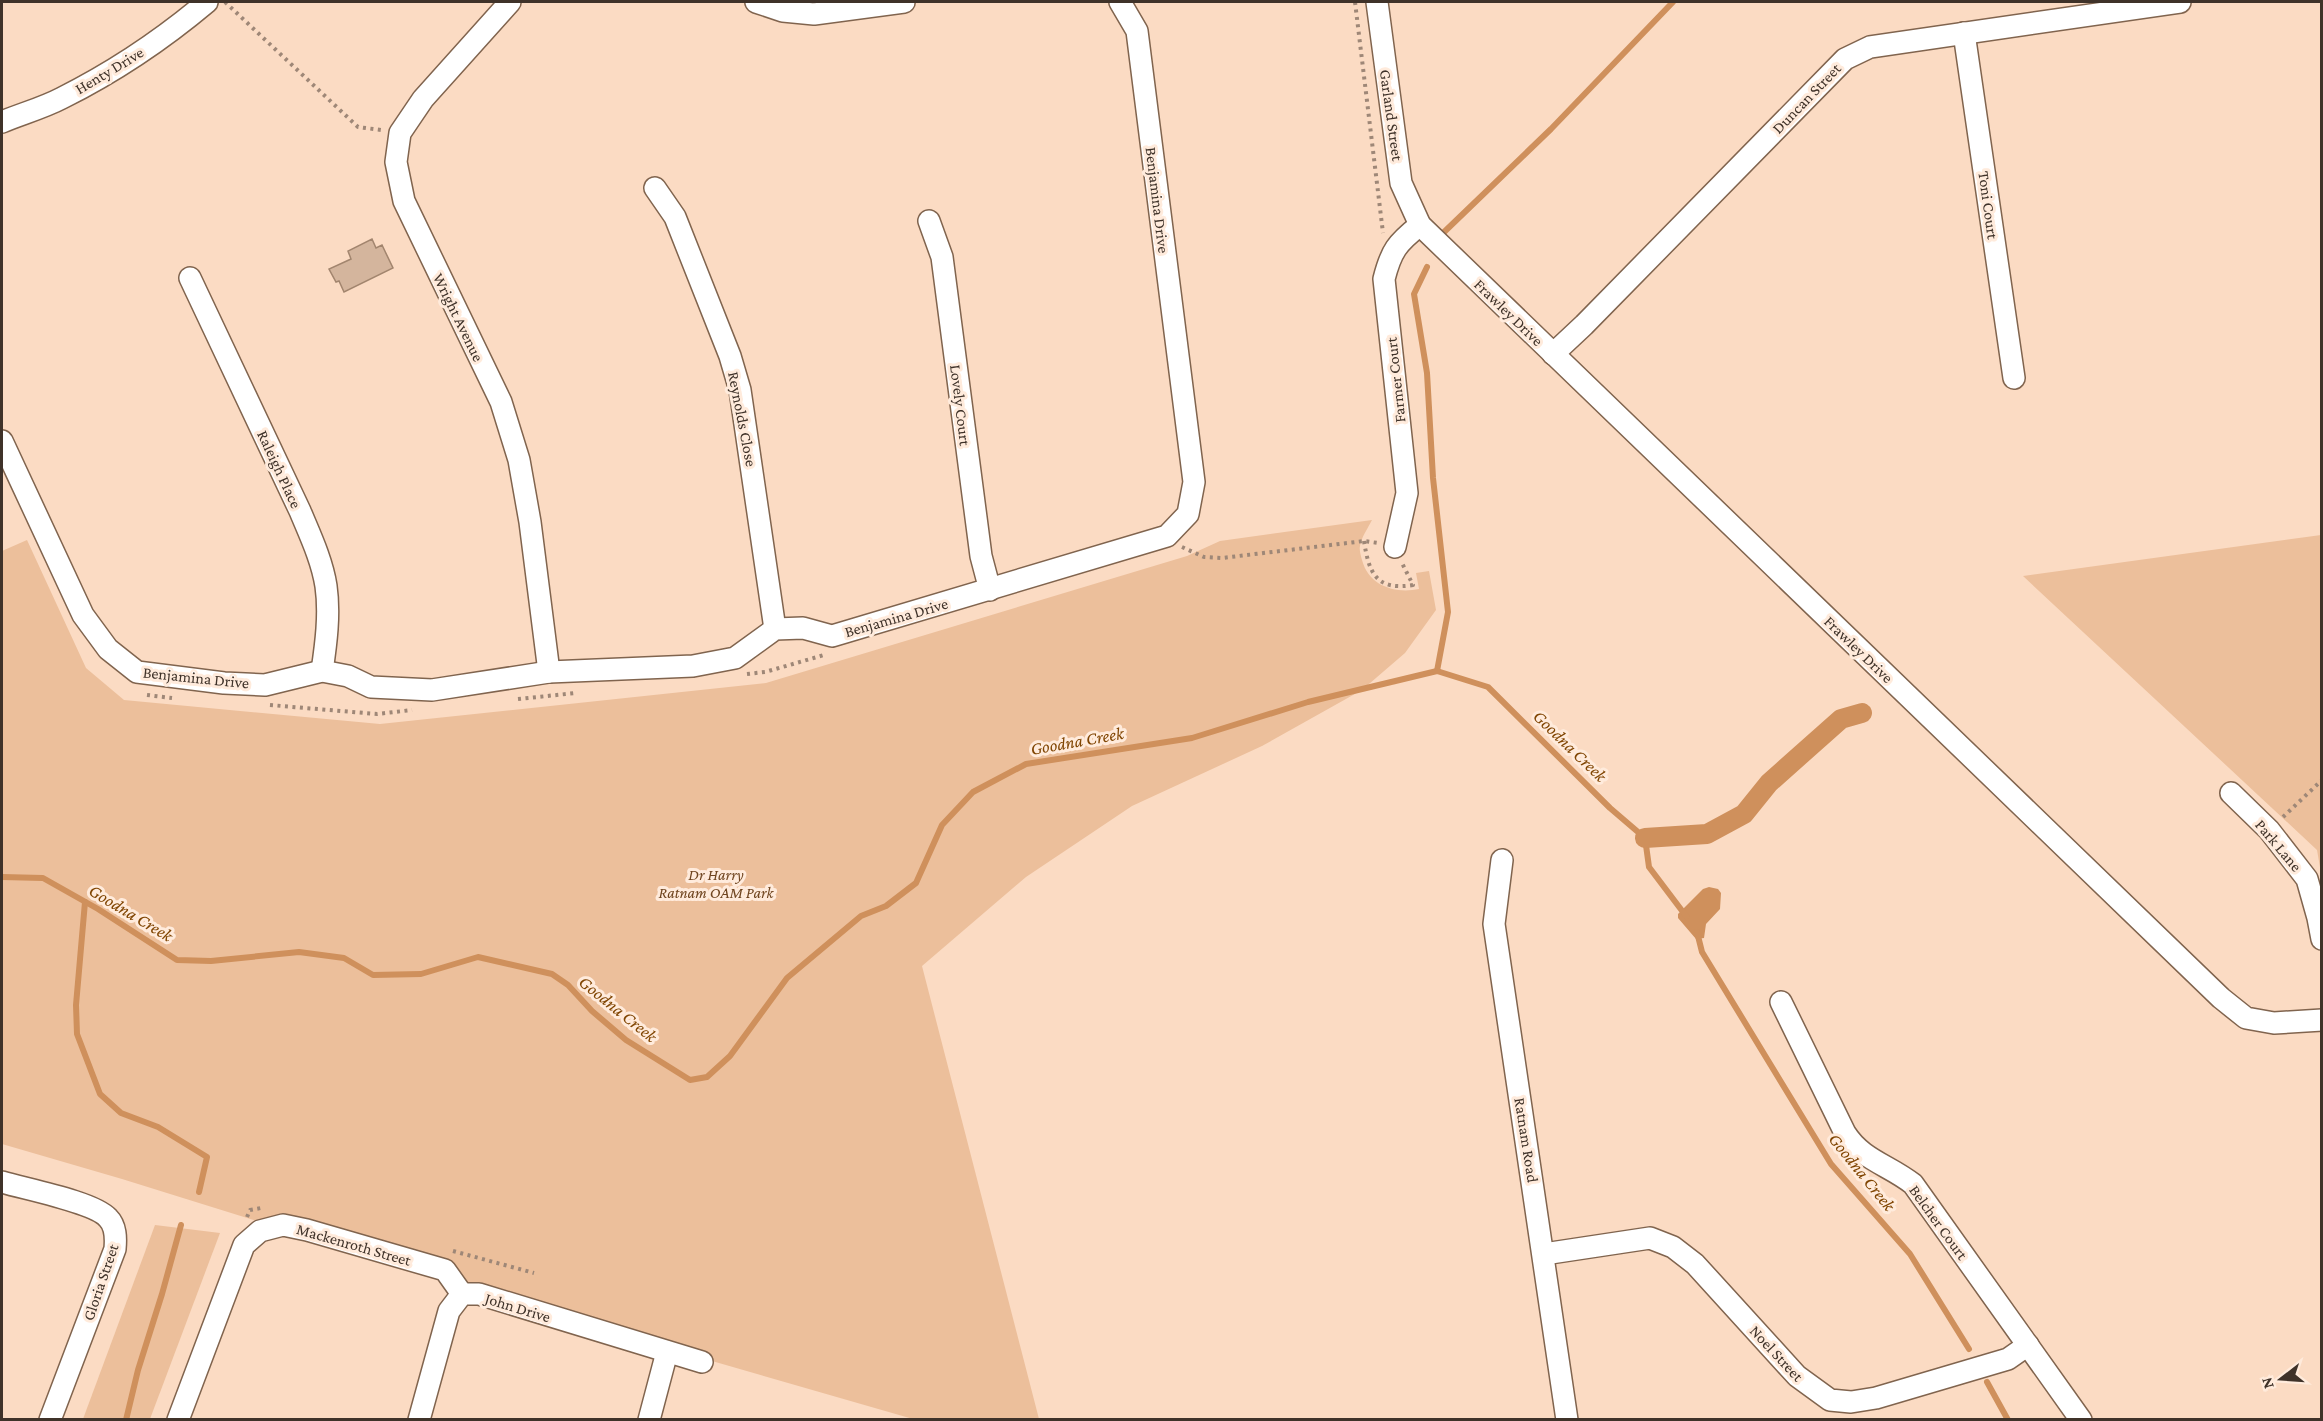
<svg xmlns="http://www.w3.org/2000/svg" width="2323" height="1421" viewBox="0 0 2323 1421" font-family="'Crimson Pro',serif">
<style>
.green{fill:#ecbf9b}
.water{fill:#cf905c}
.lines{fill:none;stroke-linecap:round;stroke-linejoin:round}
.stream{stroke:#cf905c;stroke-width:6}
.canal{stroke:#cf905c;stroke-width:20}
.building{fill:#d4b59d;stroke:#a2856e;stroke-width:1.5}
.minor-casing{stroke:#80644e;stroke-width:24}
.path{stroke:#9e8777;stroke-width:4;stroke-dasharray:3 4.5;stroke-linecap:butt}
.minor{stroke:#fff;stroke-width:21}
.labels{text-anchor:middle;stroke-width:6;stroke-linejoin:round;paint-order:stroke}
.street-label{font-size:16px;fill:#3f3229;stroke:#ffebdc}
.park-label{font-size:16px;font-style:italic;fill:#6f441e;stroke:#ffebdc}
.water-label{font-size:18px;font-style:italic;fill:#804502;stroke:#ffebdc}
</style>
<rect width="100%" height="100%" fill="#fbdbc3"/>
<g class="green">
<path d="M1372,520C1368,528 1361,538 1360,546C1359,550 1361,556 1362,560C1369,586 1395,594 1419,589L1416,573L1429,571L1436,610L1405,653L1362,690L1262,746L1132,806L1026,877L922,966L1039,1419H913L615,1333L122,1179L2,1144V551L27,540L86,668L124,700L380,724L766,683L1187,556L1220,541Z"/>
<polygon points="2321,535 2322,535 2321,873 2317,850 2023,576"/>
<polygon points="155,1225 220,1233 150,1419 83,1419"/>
</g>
<polygon class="water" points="1709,887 1718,889 1721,893 1720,909 1706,924 1704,938 1696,939 1678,918 1678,914 1703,889"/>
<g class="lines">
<g class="stream">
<polyline points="1441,235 1551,129 1673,2"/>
<polyline points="1427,267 1414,294 1427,373 1433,478 1448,612 1437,671"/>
<polyline points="2,877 43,878 98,909 177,960 211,961 299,952 344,958 373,975 421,974 478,957 552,974 568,985 592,1011 626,1040 690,1080 707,1077 730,1056 787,978 861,916 886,906 916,883 942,825 973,792 1026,764 1192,738 1308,702 1437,671 1488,687 1610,808 1645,838 1649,867 1686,916"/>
<polyline points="85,902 76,1005 77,1034 100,1094 121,1113 158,1127 207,1157 199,1192"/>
<polyline points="1697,932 1702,952 1831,1164 1910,1254 1969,1349"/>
<polyline points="1987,1382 2008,1420"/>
<polyline points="126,1420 138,1370 162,1294 181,1225"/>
</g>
<polyline class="canal" points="1645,838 1707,834 1744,814 1769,783 1841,719 1862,713"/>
</g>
<polygon class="building" points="372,239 376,248 382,245 393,268 344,292 339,281 336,282 329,269 351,259 348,251"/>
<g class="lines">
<defs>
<g id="minor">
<polyline points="510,2 423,99 400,133 396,162 404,201 501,402 519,460 530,522 549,672"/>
<polyline points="756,2 783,11 814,14 904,2"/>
<polyline points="1377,2 1401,183 1420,225 2221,998 2246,1018 2274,1023 2322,1020"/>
<polyline points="1964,33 2014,378"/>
<path d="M2,122C21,114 43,108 62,98C114,72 163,39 207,2"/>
<polyline points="655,188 675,217 730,356 740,390 775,629"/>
<polyline points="929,221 942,257 981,556 990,590"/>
<path d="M190,278L300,511C310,535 322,560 326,586C330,614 326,644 322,671"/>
<polyline points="1553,354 1584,325 1845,59 1870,47 2180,2"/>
<polyline points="2,441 83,615 108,649 137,672 224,683 265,685 322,671 348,676 371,687 432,690 549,672 693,666 735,658 775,629 803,628 832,636 1167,536 1188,514 1194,482 1137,31 1120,2"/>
<path d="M1395,547L1407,493L1384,279C1391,251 1397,243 1420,225"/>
<polyline points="2231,793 2269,830 2307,879 2318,918 2322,939"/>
<polyline points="1502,860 1494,924 1567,1420"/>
<path d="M1781,1002L1845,1133C1862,1160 1889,1165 1913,1184L2081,1420"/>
<path d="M2,1182C25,1189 94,1202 108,1218C116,1226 116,1238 115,1249L50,1420"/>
<polyline points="1544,1254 1650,1238 1673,1247 1695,1264 1797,1376 1830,1400 1851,1402 1876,1398 2008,1359 2028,1345"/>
<polyline points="178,1420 244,1245 260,1231 283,1225 307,1230 445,1270 462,1294"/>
<polyline points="419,1420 449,1311 462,1294 479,1294 702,1362"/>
<polyline points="649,1420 667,1352"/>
</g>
</defs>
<use href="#minor" class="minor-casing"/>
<g class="path">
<polyline points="225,2 358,127 381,130"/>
<polyline points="1355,2 1383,233"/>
<path d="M1364,541C1369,573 1376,591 1413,585L1402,563"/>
<polyline points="1182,547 1204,557 1222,558 1364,541 1378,543"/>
<polyline points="747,674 765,672 824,655"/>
<polyline points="147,695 172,698"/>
<polyline points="518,699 576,693"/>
<polyline points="270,705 377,714 412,710"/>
<polyline points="2283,817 2322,780"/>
<polyline points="247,1217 250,1210 261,1208"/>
<polyline points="453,1251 534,1273"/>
</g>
<use href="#minor" class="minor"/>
</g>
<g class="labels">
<g class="street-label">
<text transform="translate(109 70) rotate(-31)" y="6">Henty Drive</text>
<text transform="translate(1806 98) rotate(-46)" y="6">Duncan Street</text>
<text transform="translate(1392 115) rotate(82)" y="6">Garland Street</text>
<text transform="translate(1158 200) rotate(83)" y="6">Benjamina Drive</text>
<text transform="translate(1989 205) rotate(82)" y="6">Toni Court</text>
<text transform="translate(1509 312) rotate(44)" y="6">Frawley Drive</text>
<text transform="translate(459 317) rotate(64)" y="6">Wright Avenue</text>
<text transform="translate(1395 380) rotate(-96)" y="6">Farmer Court</text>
<text transform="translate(961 405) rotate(83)" y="6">Lovely Court</text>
<text transform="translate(743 419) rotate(79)" y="6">Reynolds Close</text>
<text transform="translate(280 469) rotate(65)" y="6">Raleigh Place</text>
<text transform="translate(896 617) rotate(-16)" y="6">Benjamina Drive</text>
<text transform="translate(1859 649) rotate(44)" y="6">Frawley Drive</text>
<text transform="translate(196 677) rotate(6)" y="6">Benjamina Drive</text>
<text transform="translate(2279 845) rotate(50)" y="6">Park Lane</text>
<text transform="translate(1527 1140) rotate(81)" y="6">Ratnam Road</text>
<text transform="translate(1939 1222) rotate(54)" y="6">Belcher Court</text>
<text transform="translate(354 1244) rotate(16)" y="6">Mackenroth Street</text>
<text transform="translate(100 1282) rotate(-71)" y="6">Gloria Street</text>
<text transform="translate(518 1307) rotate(17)" y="6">John Drive</text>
<text transform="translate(1777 1353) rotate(47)" y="6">Noel Street</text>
</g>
<g class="park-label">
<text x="716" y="880">Dr Harry<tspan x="716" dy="18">Ratnam OAM Park</tspan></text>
</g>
<g class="water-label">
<text transform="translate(1077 741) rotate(-10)" y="6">Goodna Creek</text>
<text transform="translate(1570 746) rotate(44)" y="6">Goodna Creek</text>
<text transform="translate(131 913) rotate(31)" y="6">Goodna Creek</text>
<text transform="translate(618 1009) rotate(39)" y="6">Goodna Creek</text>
<text transform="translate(1862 1172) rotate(51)" y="6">Goodna Creek</text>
</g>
</g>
<rect width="2323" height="1421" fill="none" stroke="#3f3229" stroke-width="6"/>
<g transform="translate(2281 1379) rotate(253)" stroke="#ffebdc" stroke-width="4.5" paint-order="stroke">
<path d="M0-4.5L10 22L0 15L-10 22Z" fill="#3f3229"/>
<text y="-9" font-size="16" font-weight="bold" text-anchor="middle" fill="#3f3229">N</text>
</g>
</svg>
